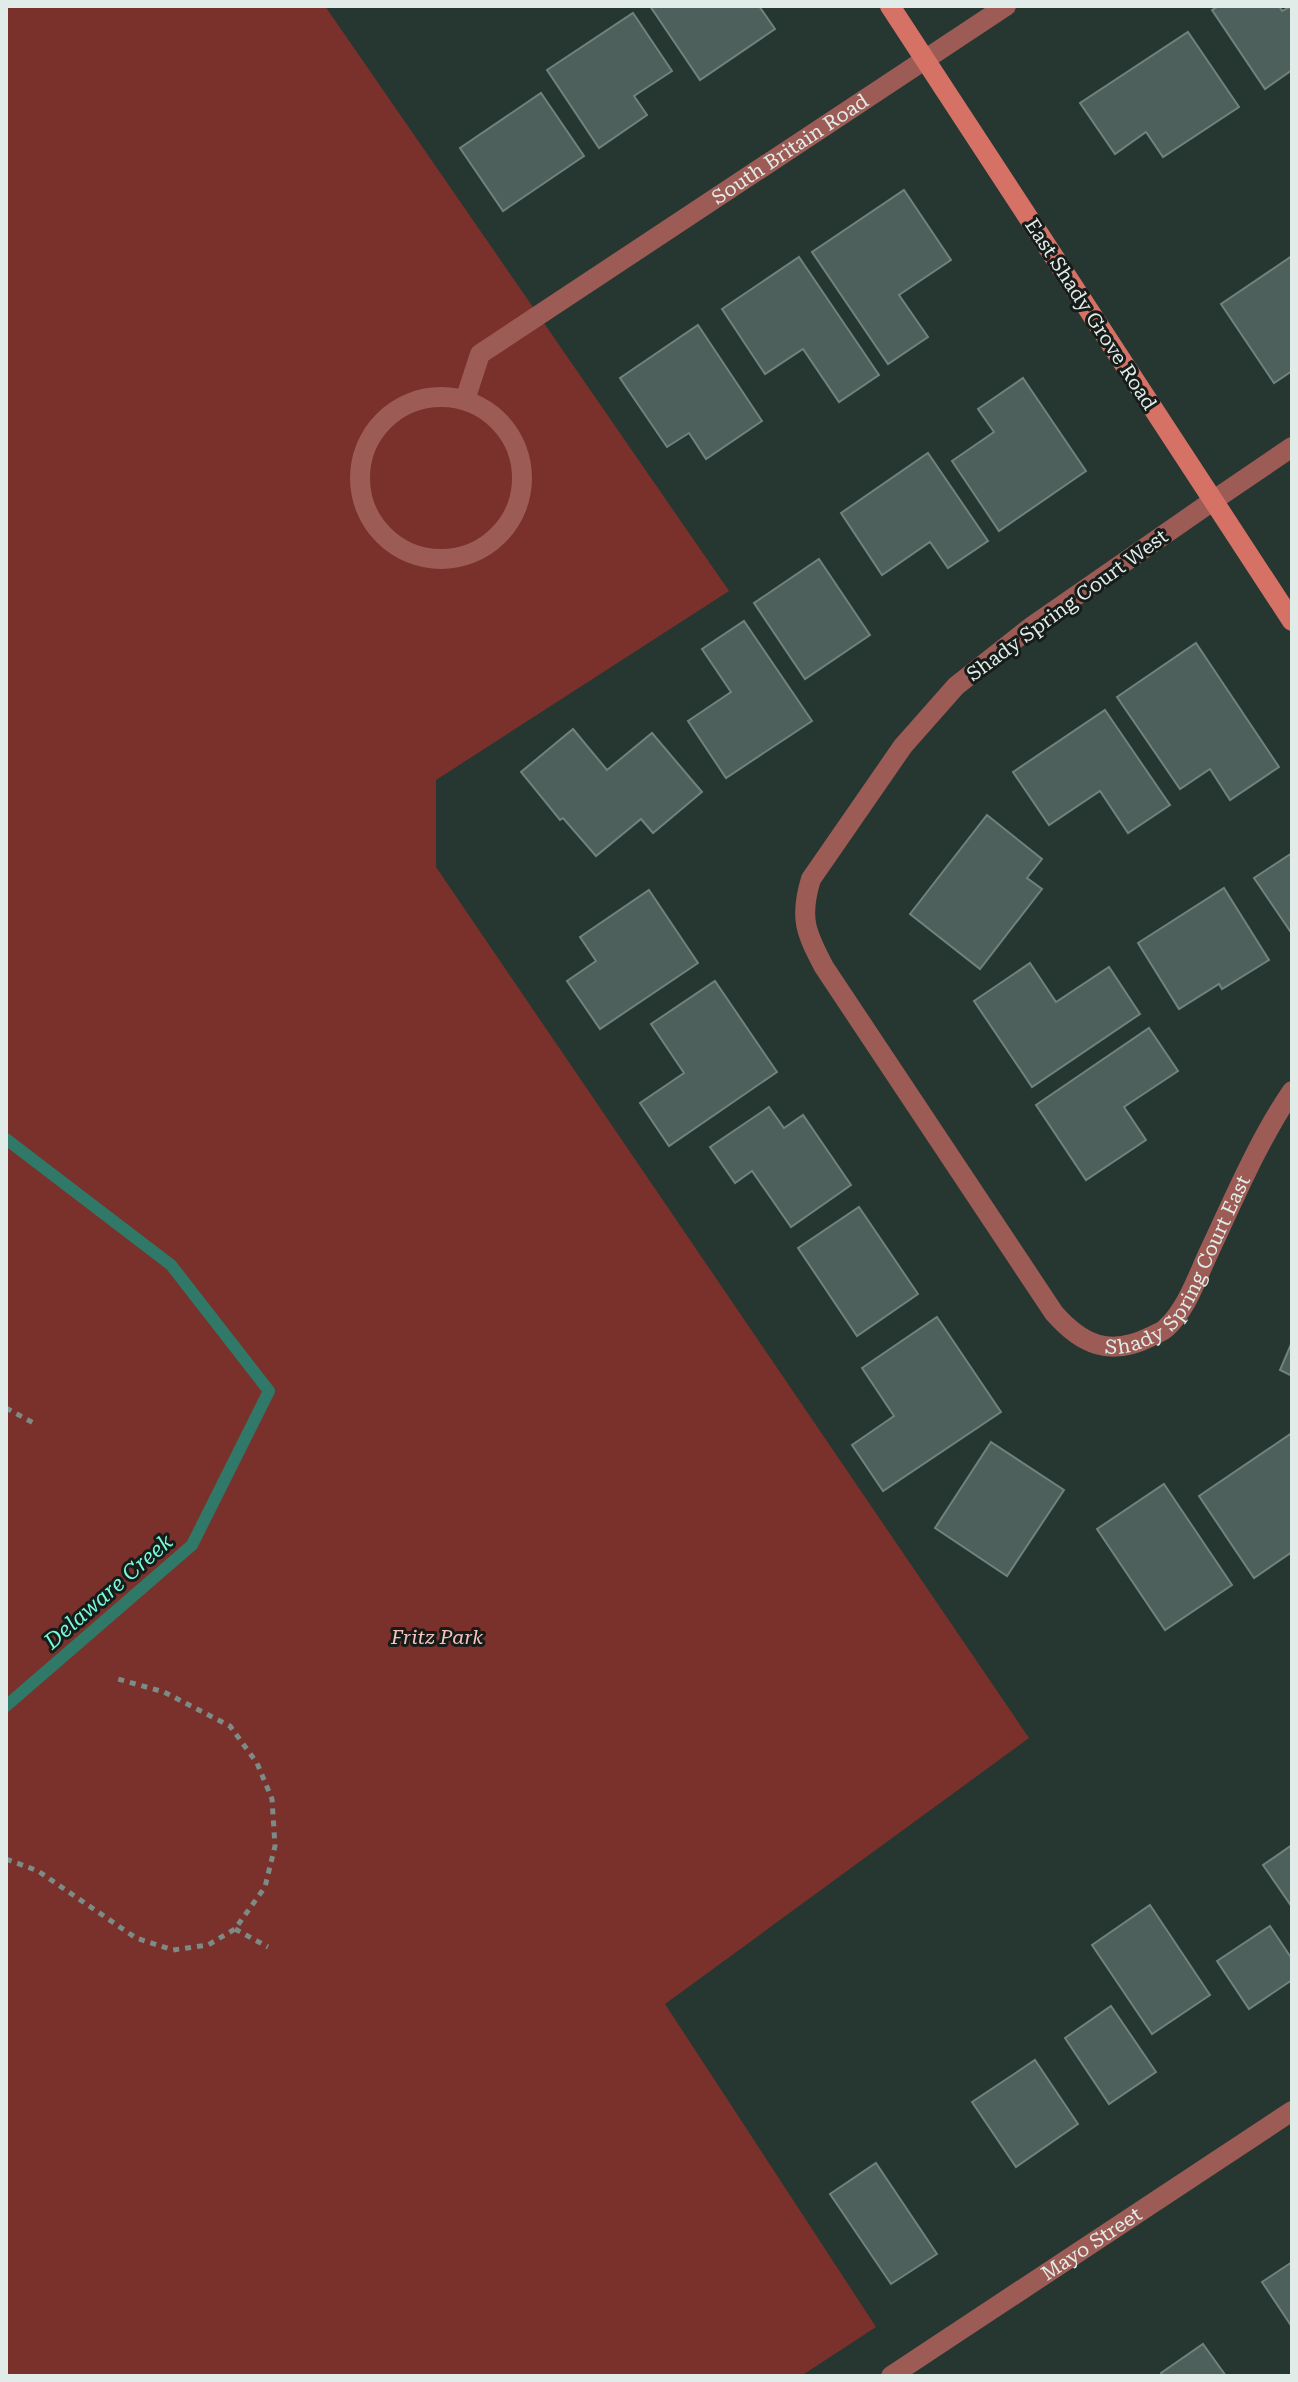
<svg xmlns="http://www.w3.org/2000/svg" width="1298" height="2382" viewBox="0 0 1298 2382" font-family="'Roboto Serif',serif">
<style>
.green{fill:#7a312b}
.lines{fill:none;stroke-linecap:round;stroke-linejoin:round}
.stream{stroke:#307867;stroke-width:12}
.building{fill:#4e605b;stroke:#6f827c;stroke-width:2}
.path{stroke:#7d8b86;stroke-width:5;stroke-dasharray:6 6;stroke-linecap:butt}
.service{stroke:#9c5c55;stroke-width:20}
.minor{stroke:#9c5c55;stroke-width:20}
.secondary{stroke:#d67166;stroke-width:20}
.labels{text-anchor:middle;stroke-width:6;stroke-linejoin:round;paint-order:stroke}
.street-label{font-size:20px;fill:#e1ece8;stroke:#151c1a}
.park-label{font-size:20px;font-style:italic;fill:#f9c3bb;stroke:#151c1a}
.water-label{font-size:22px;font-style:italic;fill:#77fbda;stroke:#151c1a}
</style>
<rect width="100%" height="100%" fill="#263732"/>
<polygon class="green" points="6,6 325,6 729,591 436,780 436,867 1029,1738 665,2004 876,2327 801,2376 6,2376"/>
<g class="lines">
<polyline class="stream" points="6,1139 171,1265 269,1391 192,1545 6,1706"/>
</g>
<g class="building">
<polygon points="650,6 759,6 775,29 700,80"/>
<polygon points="1219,6 1279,6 1282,11 1292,6 1292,70 1265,89 1212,10"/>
<polygon points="633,13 672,71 634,96 647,115 599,148 547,70"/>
<polygon points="1188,32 1239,107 1163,157 1146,132 1115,154 1080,103"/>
<polygon points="541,93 584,156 503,211 460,148"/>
<polygon points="904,190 951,260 899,295 928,337 888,364 812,252"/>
<polygon points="1292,256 1292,371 1274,383 1221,304"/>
<polygon points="799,257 879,375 839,402 803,349 765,374 722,309"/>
<polygon points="698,325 762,421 706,459 689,433 667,447 620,378"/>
<polygon points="1023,378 1086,471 999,531 952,461 994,432 978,409"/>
<polygon points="928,453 988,541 948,568 930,542 882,575 841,513"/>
<polygon points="819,559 870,635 805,679 754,603"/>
<polygon points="744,621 812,721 726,778 688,721 731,692 702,649"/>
<polygon points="1196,643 1279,767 1230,800 1210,769 1180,789 1117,697"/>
<polygon points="1105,710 1170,805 1128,833 1100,791 1049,825 1013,772"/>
<polygon points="573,729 607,770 652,733 702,792 653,833 641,819 596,856 563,818 560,820 521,772"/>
<polygon points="987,815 1042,859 1027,878 1042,889 980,969 910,914"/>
<polygon points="1292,853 1292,934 1254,878"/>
<polygon points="1224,888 1269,960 1222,989 1219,984 1179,1009 1138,943"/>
<polygon points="649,890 698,963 600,1029 567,981 596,961 580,937"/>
<polygon points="1030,963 1056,1002 1109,967 1140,1014 1032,1087 974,1001"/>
<polygon points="715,981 777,1072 669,1146 640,1103 684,1073 651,1024"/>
<polygon points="1149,1028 1178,1071 1124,1107 1146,1140 1086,1180 1036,1105"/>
<polygon points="769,1107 784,1128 803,1115 851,1185 791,1227 752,1171 735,1183 710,1147"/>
<polygon points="859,1207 918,1294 857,1336 798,1248"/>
<polygon points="937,1317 1001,1412 883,1491 852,1445 894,1416 862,1368"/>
<polygon points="1292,1342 1292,1376 1280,1370"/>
<polygon points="1292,1433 1292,1552 1254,1578 1199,1496"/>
<polygon points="991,1442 1064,1490 1007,1576 935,1528"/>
<polygon points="1164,1484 1232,1585 1165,1630 1097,1529"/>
<polygon points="1292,1845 1292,1907 1263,1865"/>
<polygon points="1150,1905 1210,1995 1152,2034 1092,1945"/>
<polygon points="1270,1926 1292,1959 1292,1980 1249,2009 1217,1961"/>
<polygon points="1111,2006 1156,2072 1109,2104 1065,2038"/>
<polygon points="1035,2060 1078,2124 1016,2167 972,2102"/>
<polygon points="876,2163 937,2254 891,2284 830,2194"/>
<polygon points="1292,2262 1292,2327 1262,2282"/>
<polygon points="1203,2344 1226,2376 1163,2376 1161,2373"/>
</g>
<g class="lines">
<g class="path">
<polyline points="6,1408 37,1425"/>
<polyline points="6,1859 38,1871 136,1938 173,1950 208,1945 235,1929 265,1887 275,1846 272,1799 257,1763 230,1726 164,1692 118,1679"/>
<polyline points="235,1929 268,1947"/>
</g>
<g class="service">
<circle cx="441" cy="478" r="81"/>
<polyline points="1214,500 1292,447"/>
</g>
<g class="minor">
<path id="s1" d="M465,400L480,354L1006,6"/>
<path id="s2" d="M1214,500L1031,627L956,686L903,746L811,879C799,918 806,933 824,967L1054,1313C1082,1345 1110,1357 1150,1337C1155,1334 1162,1332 1166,1328C1186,1310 1197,1278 1208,1254C1234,1199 1258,1141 1292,1091"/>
<path id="s3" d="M891,2376L1292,2111"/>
</g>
<polyline class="secondary" points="890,6 1292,621"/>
</g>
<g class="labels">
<g class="street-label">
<text dy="7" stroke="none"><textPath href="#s1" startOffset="420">South Britain Road</textPath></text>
<text transform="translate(1091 314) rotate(57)" y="7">East Shady Grove Road</text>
<text transform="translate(1067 605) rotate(-36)" y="7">Shady Spring Court West</text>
<text dy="7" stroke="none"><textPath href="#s2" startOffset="1248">Shady Spring Court East</textPath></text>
<text dy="7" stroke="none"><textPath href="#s3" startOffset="240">Mayo Street</textPath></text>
</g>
<g class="park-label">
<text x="437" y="1644">Fritz Park</text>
</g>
<g class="water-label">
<text transform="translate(108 1591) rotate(-41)" y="8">Delaware Creek</text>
</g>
</g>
<rect width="1298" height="2382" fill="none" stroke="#e1ece8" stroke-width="16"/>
</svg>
